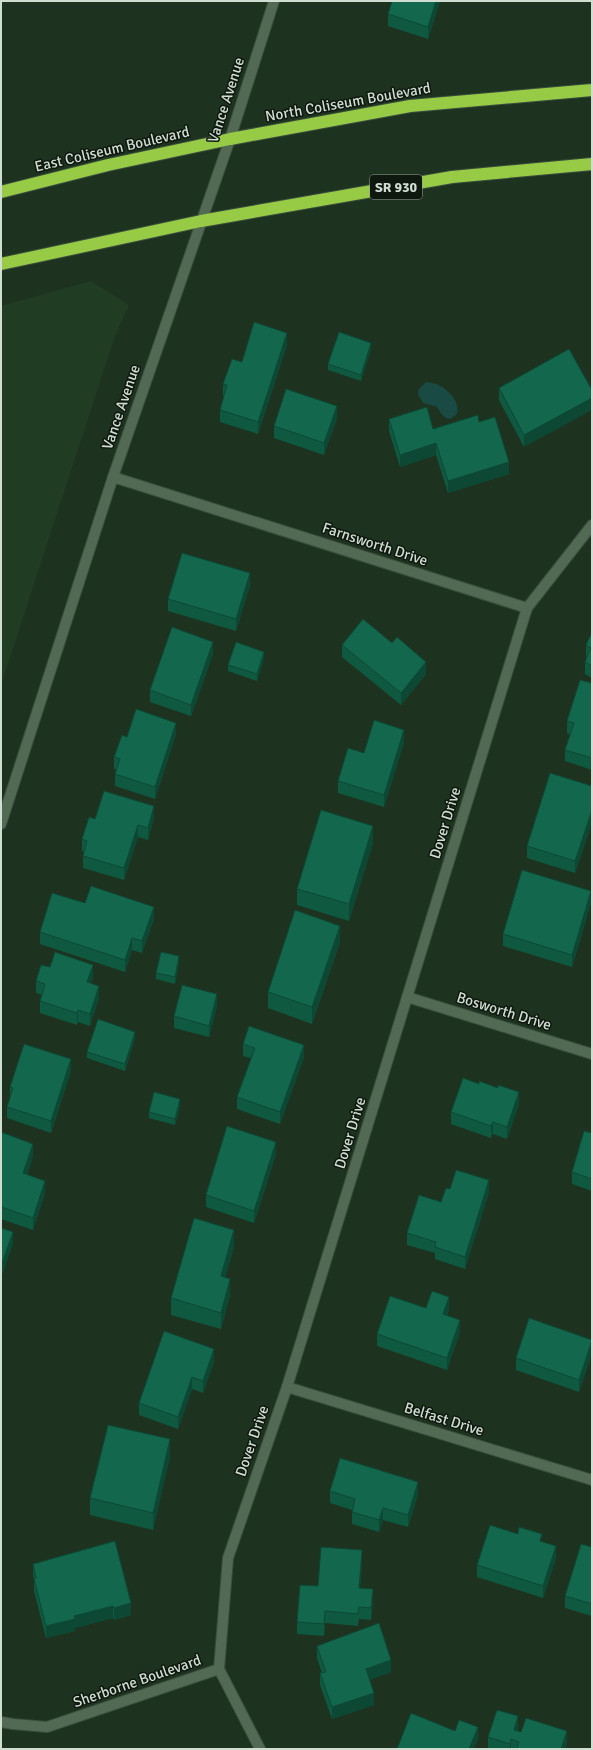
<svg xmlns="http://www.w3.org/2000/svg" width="593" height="1750" viewBox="0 0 593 1750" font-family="Signika,sans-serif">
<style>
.built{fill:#203c23}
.water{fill:#194a44}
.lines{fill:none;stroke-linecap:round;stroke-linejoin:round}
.minor-casing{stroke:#3b4e3d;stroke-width:12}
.highway-casing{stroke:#3b4e3d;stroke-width:14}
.minor{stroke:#526a53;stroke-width:10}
.highway{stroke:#97cb46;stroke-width:12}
.wall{fill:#0f5941}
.shaded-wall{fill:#0d4835}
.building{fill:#12674c;stroke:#0d4835}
.labels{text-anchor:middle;stroke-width:3;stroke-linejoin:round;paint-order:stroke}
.shield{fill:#0f180f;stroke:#96a397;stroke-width:1}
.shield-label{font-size:14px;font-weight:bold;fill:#d0ded1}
.street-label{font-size:15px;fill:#d0ded1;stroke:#0f180f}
</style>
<rect width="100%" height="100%" fill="#1d3320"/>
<polygon class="built" points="91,281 129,305 115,336 1,685 1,306"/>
<path class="water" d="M426,382C440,382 461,397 457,414L450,419C442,417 441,413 437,407L423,403L418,394L419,389Z"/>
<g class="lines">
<defs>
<g id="minor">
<polyline points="113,477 527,608 592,525"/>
<polyline points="1,824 113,477 230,139 274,1"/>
<polyline points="407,997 592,1054"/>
<polyline points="287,1387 592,1480"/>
<polyline points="219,1669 228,1558 287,1387 527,608"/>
<polyline points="1,1722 13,1724 47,1727 219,1669 260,1749"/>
</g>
<g id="highway">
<polyline points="1,192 108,165 230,139 410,106 592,90"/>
<polyline points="1,264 201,221 452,177 592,164"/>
</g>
</defs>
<use href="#minor" class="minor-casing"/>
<use href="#highway" class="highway-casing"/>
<use href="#minor" class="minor"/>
<use href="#highway" class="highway"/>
</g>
<g class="wall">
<polygon points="392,1 440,1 428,39 388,26 388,14"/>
<polygon points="287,345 258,434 220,422 220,410 224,396 223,396 223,384 242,362"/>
<polygon points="371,349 361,381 328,370 328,364"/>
<polygon points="569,349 524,447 499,400 499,388"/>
<polygon points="337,418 324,455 274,438 274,426"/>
<polygon points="389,419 433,429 479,422 509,474 448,493 436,455 400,467 389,431"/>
<polygon points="250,585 236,631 168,611 168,599"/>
<polygon points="592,632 592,678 585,674 585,662 587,658 586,657 586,645"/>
<polygon points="342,645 426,674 401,705 342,657"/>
<polygon points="213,654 191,716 150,702 150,690"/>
<polygon points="264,658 257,681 228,671 228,665"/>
<polygon points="592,683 592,770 565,761 565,750 570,734 567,733 567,721"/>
<polygon points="176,734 155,799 115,786 115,774 117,770 114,769 114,757 127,737"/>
<polygon points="404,742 384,807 338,793 338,781 364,753"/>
<polygon points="592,786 592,822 575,873 527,858 527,846"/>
<polygon points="154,818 148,840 138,837 124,880 83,868 83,856 84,852 82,851 82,839 95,819"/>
<polygon points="373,843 349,921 297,905 297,889"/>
<polygon points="85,903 154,919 142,953 132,950 125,972 40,944 40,932"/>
<polygon points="591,903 572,967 503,946 503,934"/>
<polygon points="340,942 312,1024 268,1008 268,992"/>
<polygon points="179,962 175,984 156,979 156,973"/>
<polygon points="50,967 93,977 91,983 99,998 90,1026 78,1022 77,1025 40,1013 40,1001 42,995 36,993 36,981"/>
<polygon points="217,1006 209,1037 174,1028 174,1016"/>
<polygon points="135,1038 125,1071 87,1058 87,1052"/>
<polygon points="243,1044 304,1057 280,1124 237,1109 237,1097 251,1058 243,1056"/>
<polygon points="71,1071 51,1133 7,1118 7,1107 10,1098 10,1087"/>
<polygon points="519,1104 507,1139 493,1134 491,1138 451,1124 451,1112"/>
<polygon points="180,1105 175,1125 149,1118 149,1112"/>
<polygon points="1,1132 33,1156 27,1175 45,1193 33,1230 1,1219"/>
<polygon points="592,1133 592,1203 592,1191 572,1184 572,1172"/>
<polygon points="276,1154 254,1223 206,1207 206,1195"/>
<polygon points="450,1189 489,1192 465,1269 435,1259 435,1253 407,1245 407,1233 441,1202"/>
<polygon points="234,1247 225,1277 230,1295 221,1329 171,1315 171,1298"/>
<polygon points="426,1308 449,1309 447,1316 460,1332 447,1370 377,1346 377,1334"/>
<polygon points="592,1340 592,1353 579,1392 516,1370 516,1358"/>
<polygon points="214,1361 203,1393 192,1389 178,1429 139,1415 139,1403"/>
<polygon points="170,1456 153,1530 90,1515 90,1498"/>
<polygon points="330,1491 418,1494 408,1527 383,1520 379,1532 352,1524 352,1510 330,1503"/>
<polygon points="542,1542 556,1558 543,1598 477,1577 477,1565"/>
<polygon points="592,1547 592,1616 565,1608 565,1596"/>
<polygon points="362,1562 360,1588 373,1601 371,1620 359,1619 358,1626 325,1623 324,1636 297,1634 297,1622 318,1586"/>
<polygon points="33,1564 131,1615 114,1620 113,1618 75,1628 75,1631 46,1638 34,1591 34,1580 33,1575"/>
<polygon points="317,1646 391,1672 369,1680 374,1705 332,1719 320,1685 320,1673 322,1673 317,1658"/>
<polygon points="518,1728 517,1731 567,1743 565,1749 488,1749 488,1737"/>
</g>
<g class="shaded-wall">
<polygon points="436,1 440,1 428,39 428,27"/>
<polygon points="287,333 287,345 258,434 258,422"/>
<polygon points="371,343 371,349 361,381 361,375"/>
<polygon points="592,398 592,410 524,447 524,435"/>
<polygon points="337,406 337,418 324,455 324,443"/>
<polygon points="436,443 436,455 400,467 400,455"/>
<polygon points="509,462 509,474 448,493 448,481"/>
<polygon points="250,573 250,585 236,631 236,619"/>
<polygon points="213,642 213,654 191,716 191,705"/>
<polygon points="264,652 264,658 257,681 257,674"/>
<polygon points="426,662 426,674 401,705 401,693"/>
<polygon points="176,723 176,734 155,799 155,787"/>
<polygon points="404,730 404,742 384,807 384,795"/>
<polygon points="154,806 154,818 148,840 148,828"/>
<polygon points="592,810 592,822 575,873 575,861"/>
<polygon points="138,825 138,837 124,880 124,868"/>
<polygon points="373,826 373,843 349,921 349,904"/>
<polygon points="591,891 591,903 572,967 572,955"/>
<polygon points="154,907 154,919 142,953 142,941"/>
<polygon points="340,926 340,942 312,1024 312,1007"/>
<polygon points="132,938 132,950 125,972 125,960"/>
<polygon points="179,956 179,962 175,984 175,977"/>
<polygon points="93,965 93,977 87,994 87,982"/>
<polygon points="99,986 99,998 90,1026 90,1014"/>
<polygon points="217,994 217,1006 209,1037 209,1026"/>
<polygon points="78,1010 78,1022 77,1025 77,1013"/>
<polygon points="135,1032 135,1038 125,1071 125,1064"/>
<polygon points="304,1045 304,1057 280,1124 280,1112"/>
<polygon points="71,1059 71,1071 51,1133 51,1121"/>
<polygon points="519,1092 519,1104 507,1139 507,1127"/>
<polygon points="180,1099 180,1105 175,1125 175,1119"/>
<polygon points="493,1122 493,1134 491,1138 491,1126"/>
<polygon points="276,1142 276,1154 254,1223 254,1211"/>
<polygon points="33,1144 33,1156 23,1185 23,1173"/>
<polygon points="489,1180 489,1192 465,1269 465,1257"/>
<polygon points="45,1181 45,1193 33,1230 33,1218"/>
<polygon points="234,1230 234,1247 221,1293 221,1276"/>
<polygon points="13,1232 13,1244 1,1278 1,1266"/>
<polygon points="230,1279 230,1295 221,1329 221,1313"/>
<polygon points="449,1297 449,1309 443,1326 443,1314"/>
<polygon points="460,1320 460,1332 447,1370 447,1358"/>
<polygon points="592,1341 592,1353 579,1392 579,1380"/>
<polygon points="214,1349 214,1361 203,1393 203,1381"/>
<polygon points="192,1377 192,1389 178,1429 178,1417"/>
<polygon points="170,1439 170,1456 153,1530 153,1513"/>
<polygon points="418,1482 418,1494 408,1527 408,1515"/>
<polygon points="383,1508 383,1520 379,1532 379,1520"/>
<polygon points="556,1546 556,1558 543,1598 543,1586"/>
<polygon points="362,1550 362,1562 359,1600 359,1588"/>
<polygon points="373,1589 373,1601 371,1620 371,1608"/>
<polygon points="131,1603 131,1615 114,1620 114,1608"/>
<polygon points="113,1606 113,1618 75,1628 75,1631 46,1638 46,1626 74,1616"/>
<polygon points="325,1611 325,1623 324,1636 324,1624"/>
<polygon points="391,1660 391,1672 366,1681 366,1669"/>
<polygon points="374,1693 374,1705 332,1719 332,1707"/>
<polygon points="518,1716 518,1728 514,1742 514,1730"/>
<polygon points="478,1727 478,1739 474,1749 469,1749"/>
<polygon points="567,1731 567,1743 565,1749 561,1749"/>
<polygon points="511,1739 511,1749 510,1749 510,1744"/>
</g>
<g class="building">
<polygon points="392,1 436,1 428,27 388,14"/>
<polygon points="254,322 287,333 258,422 220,410 227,385 223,384 232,359 242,362"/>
<polygon points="339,332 371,343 361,375 328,364"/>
<polygon points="569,349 592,390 592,398 524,435 499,388"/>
<polygon points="286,389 337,406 324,443 274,426"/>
<polygon points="427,407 433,429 478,415 479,422 495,417 509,462 448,481 436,443 400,455 389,419"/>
<polygon points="182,553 250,573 236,619 168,599"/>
<polygon points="363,619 392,643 397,637 426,662 401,693 342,645"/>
<polygon points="172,627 213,642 191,705 150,690"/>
<polygon points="592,632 592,666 585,662 591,648 586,645"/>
<polygon points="236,642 264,652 257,674 228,665"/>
<polygon points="580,680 592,683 592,758 565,750 574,723 567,721"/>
<polygon points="136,709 176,723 155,787 115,774 120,759 114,757 122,735 127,737"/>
<polygon points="374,720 404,730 384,795 338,781 348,748 364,753"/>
<polygon points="550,773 592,786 592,810 575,861 527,846"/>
<polygon points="104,791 154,806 148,828 138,825 124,868 83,856 87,841 82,839 89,817 95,819"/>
<polygon points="321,810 373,826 349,904 297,889"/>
<polygon points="522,870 591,891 572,955 503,934"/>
<polygon points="91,886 154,907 142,941 132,938 125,960 40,932 52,893 85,903"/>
<polygon points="295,910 340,926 312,1007 268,992"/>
<polygon points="55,952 93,965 87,982 99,986 90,1014 78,1010 77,1013 40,1001 45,984 36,981 41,965 50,967"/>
<polygon points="161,952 179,956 175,977 156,973"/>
<polygon points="182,985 217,994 209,1026 174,1016"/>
<polygon points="98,1019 135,1032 125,1064 87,1052"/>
<polygon points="249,1026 304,1045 280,1112 237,1097 255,1048 243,1044"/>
<polygon points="24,1044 71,1059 51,1121 7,1107 13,1088 10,1087"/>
<polygon points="463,1078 479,1084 479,1081 498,1088 498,1085 519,1092 507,1127 493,1122 491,1126 451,1112"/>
<polygon points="154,1092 180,1099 175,1119 149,1112"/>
<polygon points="227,1126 276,1142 254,1211 206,1195"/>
<polygon points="584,1131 592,1133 592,1179 572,1172"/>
<polygon points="1,1132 33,1144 23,1173 45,1181 33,1218 1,1207"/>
<polygon points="456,1170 489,1180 465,1257 435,1247 436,1242 407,1233 419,1195 441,1202 446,1188 450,1189"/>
<polygon points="194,1218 234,1230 221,1276 230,1279 221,1313 171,1298"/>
<polygon points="1,1228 13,1232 1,1266"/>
<polygon points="432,1291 449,1297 443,1314 460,1320 447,1358 377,1334 390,1296 426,1308"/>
<polygon points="529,1318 592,1340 579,1380 516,1358"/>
<polygon points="164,1331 214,1349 203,1381 192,1377 178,1417 139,1403"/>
<polygon points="108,1425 170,1439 153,1513 90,1498"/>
<polygon points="340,1458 418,1482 408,1515 383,1508 379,1520 352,1512 355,1499 330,1491"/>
<polygon points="490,1525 518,1534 519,1527 542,1534 540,1541 556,1546 543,1586 477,1565"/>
<polygon points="115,1541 131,1603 114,1608 113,1606 74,1616 75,1619 46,1626 34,1579 36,1578 33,1564"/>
<polygon points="581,1544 592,1547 592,1604 565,1596"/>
<polygon points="321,1547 362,1550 359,1588 373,1589 371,1608 359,1607 358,1614 325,1611 324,1624 297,1622 300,1585 318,1586"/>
<polygon points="379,1623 391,1660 366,1669 374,1693 332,1707 320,1673 326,1672 317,1646"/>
<polygon points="497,1710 518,1716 514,1730 521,1732 526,1718 567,1731 561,1749 517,1749 519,1742 511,1739 510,1744 488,1737"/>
<polygon points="411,1713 455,1731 459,1720 478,1727 469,1749 397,1749"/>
</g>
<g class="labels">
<rect class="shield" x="370" y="175" width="52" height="24" rx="3"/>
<g class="shield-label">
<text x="396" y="192">SR 930</text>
</g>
<g class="street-label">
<text transform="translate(226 100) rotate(-72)" y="5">Vance Avenue</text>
<text transform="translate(348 102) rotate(-10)" y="5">North Coliseum Boulevard</text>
<text transform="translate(112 149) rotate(-13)" y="5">East Coliseum Boulevard</text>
<text transform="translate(121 407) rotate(-71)" y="5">Vance Avenue</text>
<text transform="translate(375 544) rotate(18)" y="5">Farnsworth Drive</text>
<text transform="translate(445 823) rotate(-73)" y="5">Dover Drive</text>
<text transform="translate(504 1011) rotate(17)" y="5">Bosworth Drive</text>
<text transform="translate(350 1133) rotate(-73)" y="5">Dover Drive</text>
<text transform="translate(444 1419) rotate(17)" y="5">Belfast Drive</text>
<text transform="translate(252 1441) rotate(-71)" y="5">Dover Drive</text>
<text transform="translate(137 1681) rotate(-19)" y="5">Sherborne Boulevard</text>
</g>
</g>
<rect width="593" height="1750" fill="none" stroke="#d0ded1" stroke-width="4"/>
</svg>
